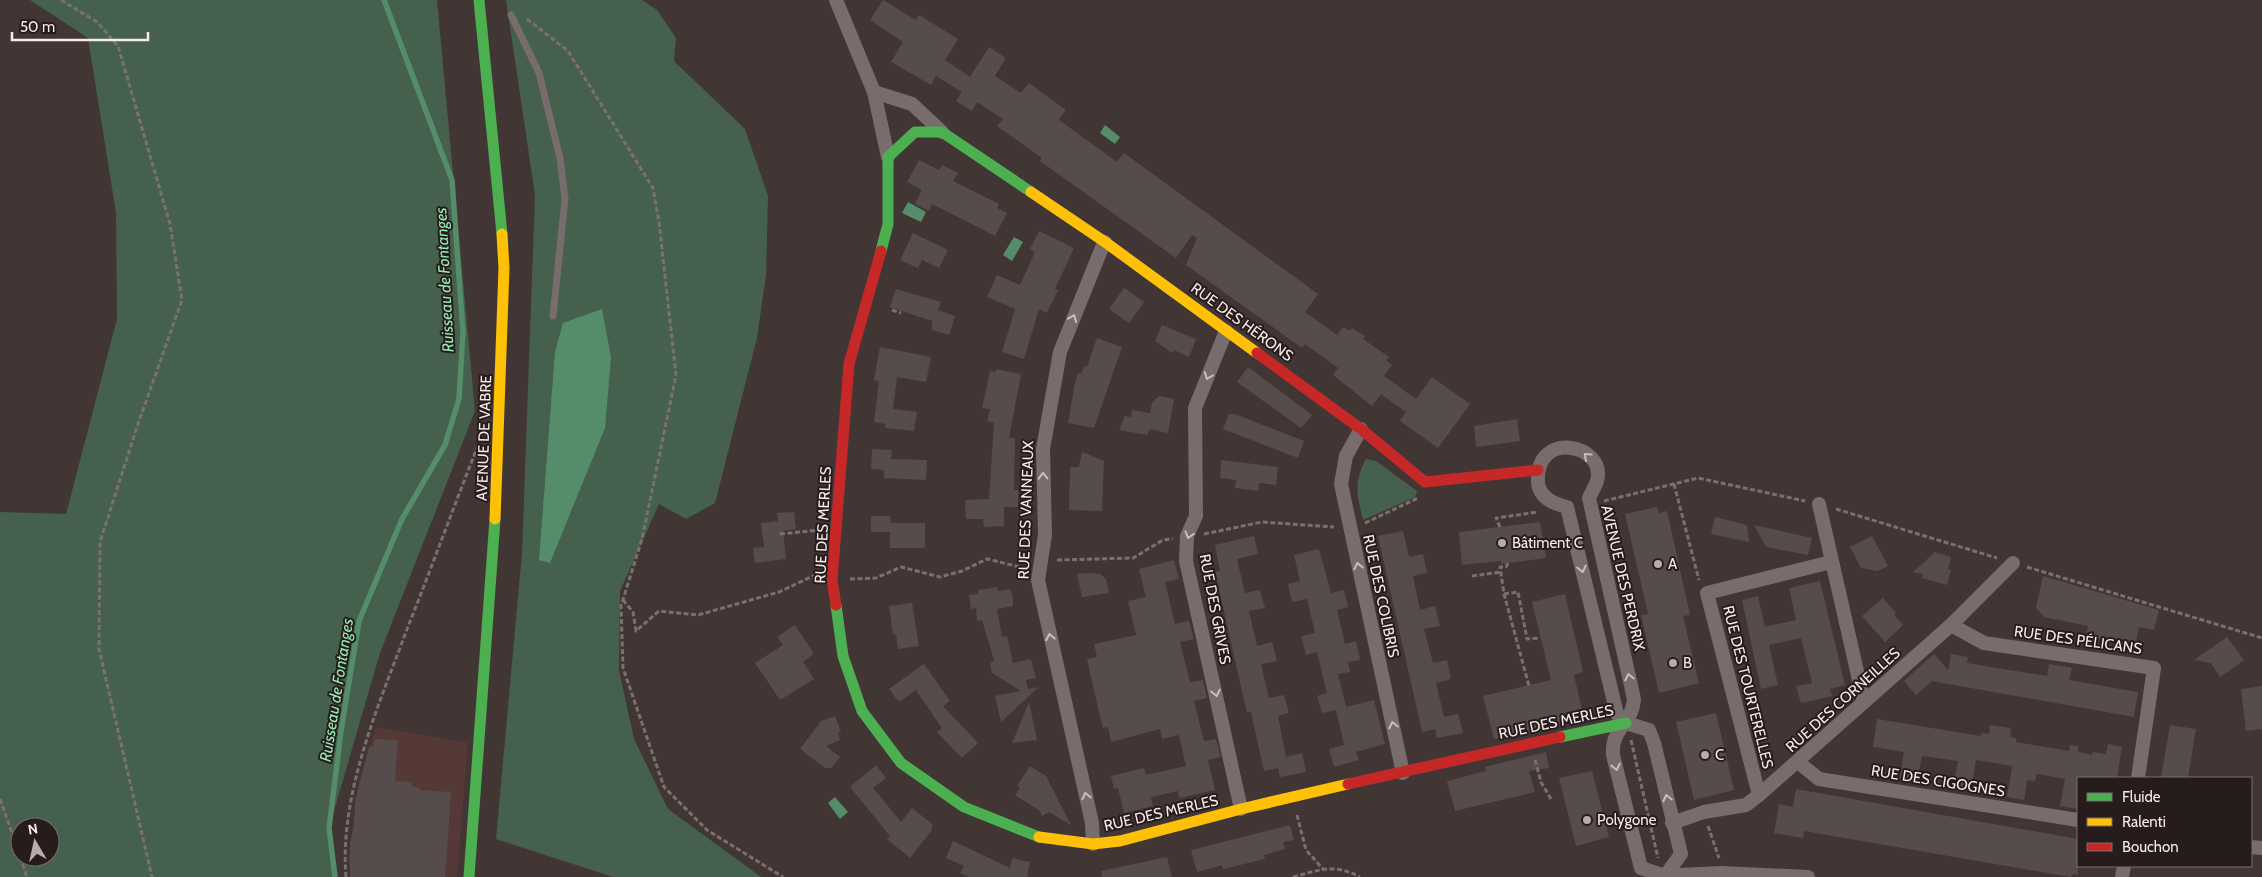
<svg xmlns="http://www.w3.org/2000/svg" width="2262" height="877" font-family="Cabin,sans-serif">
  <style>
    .built { fill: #543936 }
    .green { fill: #45604c; fill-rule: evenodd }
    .water { fill: #558c69 }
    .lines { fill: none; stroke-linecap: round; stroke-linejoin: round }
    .stream { stroke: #558c69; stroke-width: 5.5 }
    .building { fill: #564c4c }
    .path { stroke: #7a706f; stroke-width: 3; stroke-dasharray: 5 2.5; stroke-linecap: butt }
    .lane { stroke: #786d6c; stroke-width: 7 }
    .street { stroke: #786d6c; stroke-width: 14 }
    .fast { stroke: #4caf50; stroke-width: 11 }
    .slow { stroke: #ffc107; stroke-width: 11 }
    .jam { stroke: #c62828; stroke-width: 11 }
    .oneway { stroke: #ccbebd }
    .poi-dot { fill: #b9aba9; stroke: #261c1b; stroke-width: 2 }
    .labels { text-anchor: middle; stroke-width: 4; stroke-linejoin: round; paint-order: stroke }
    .street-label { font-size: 15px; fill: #f9eae8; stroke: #261c1b }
    .poi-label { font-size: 15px; fill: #f9eae8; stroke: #261c1b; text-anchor: start }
    .water-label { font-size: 16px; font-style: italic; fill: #93ecb4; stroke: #261c1b }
  </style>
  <rect width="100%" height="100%" fill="#423635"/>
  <!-- built -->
  <polygon class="built" points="376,727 468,743 457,877 351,877 348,859 359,781"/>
  <!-- green -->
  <g class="green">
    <path d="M30 0H437L475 411 380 653 329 828 335 877H0V512L66 514 117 319 116 213 88 38ZM20 827H50V857H20Z"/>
    <polygon points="506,0 642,0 657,10 676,38 674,61 745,129 768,196 766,275 757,338 715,503 686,519 659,504 620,591 619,670 634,739 668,809 761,877 613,877 496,839 522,553 535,195"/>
    <path d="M1366 459 1376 461 1417 491 1415 497 1363 520C1357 495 1353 483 1366 459Z"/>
  </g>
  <!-- water -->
  <g class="water">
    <polygon points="1105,125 1120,137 1115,144 1100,133"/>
    <polygon points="908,202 926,212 921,222 902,213"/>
    <polygon points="1014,237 1023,242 1012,261 1003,255"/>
    <polygon points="602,309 611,357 605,428 550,563 539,560 555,352 563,323"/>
    <polygon points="835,797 848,812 840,819 828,803"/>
  </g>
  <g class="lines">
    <!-- stream -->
    <polyline class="stream" points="335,877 329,828 341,731 359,621 402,519 445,445 459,399 463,332 452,180 384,0"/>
  </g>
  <!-- building -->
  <g class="building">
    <polygon points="883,0 916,20 919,15 958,39 945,60 970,77 989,47 1006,58 995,76 1021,93 1029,83 1066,110 1059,120 1117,162 1124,153 1318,294 1305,312 1337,335 1343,327 1350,331 1352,328 1365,336 1363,339 1389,357 1386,360 1392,365 1384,376 1416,399 1432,377 1470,404 1438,448 1400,421 1406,412 1381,394 1372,406 1333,375 1338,368 1305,344 1302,348 1186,265 1197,238 1192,235 1176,258 1040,161 1042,158 997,126 1003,119 977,102 972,111 956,101 962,92 936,76 931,85 891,62 903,42 870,20"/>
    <polygon points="919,160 939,170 942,165 958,173 953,181 999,204 997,208 1007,213 995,236 932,204 929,211 915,204 922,190 907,182"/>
    <polygon points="1039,231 1074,248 1055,289 1058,290 1047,313 1039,309 1024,359 1002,352 1015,309 987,297 997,275 1020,285 1035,252 1030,249"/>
    <polygon points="913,233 948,250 939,268 922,260 918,268 900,260"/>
    <polygon points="1124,288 1144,302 1129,323 1109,309"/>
    <polygon points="896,289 941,302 938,310 955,316 949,335 932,330 932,321 890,307"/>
    <polygon points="1162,325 1196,339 1189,357 1174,350 1172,353 1155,341"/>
    <polygon points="1097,338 1122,347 1094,428 1068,423 1075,383 1078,373 1081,374 1084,366 1087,367"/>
    <polygon points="880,347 931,357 926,382 897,377 893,409 917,412 914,431 885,428 885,424 874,422 879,381 874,380"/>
    <polygon points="1248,367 1312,415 1301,428 1237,382"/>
    <polygon points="996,369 1021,374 1009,438 1015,438 1014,490 1018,490 1018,507 1004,507 1004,526 984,527 983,519 966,519 965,500 989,499 994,423 987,421 990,409 982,408 990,371 996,372"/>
    <polygon points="1159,396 1174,399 1168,433 1149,429 1148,435 1119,430 1125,416 1131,417 1132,410 1150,413 1152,403"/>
    <polygon points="1229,414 1235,414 1304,441 1298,458 1223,429"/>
    <polygon points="1517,419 1520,441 1476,447 1474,426"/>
    <polygon points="872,449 892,450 891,459 927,460 926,480 884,478 884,470 871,469"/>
    <polygon points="1082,452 1104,461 1102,511 1069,510 1070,467 1079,467"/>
    <polygon points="1221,460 1278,467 1276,485 1259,483 1258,491 1235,488 1236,480 1220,478"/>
    <polygon points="1657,507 1659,513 1667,511 1690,615 1683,616 1699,683 1659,693 1641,615 1648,614 1625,514"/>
    <polygon points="794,512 796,529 783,531 786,559 755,563 753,548 764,547 761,523 778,521 777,513"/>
    <polygon points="871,516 890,516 891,523 925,523 925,548 890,548 890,532 871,532"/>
    <polygon points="1715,517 1747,525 1749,542 1711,534"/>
    <polygon points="1540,522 1546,558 1501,564 1501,561 1462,565 1459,532"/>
    <polygon points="1754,525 1812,538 1808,555 1766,547"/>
    <polygon points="1403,531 1409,557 1423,554 1427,573 1413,576 1420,610 1435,606 1440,626 1424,629 1433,663 1447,660 1451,679 1436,683 1444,717 1458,714 1463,733 1437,738 1435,729 1422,732 1378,536"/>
    <polygon points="1254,536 1258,554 1237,559 1245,593 1260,590 1265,608 1249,611 1257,646 1272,642 1277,661 1261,664 1269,698 1284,695 1289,713 1278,716 1286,757 1302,753 1306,772 1280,777 1278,768 1264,771 1251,712 1247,713 1215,572 1220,571 1215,545"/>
    <polygon points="1872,536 1888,566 1877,571 1861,568 1850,547"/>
    <polygon points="1319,549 1331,593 1344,590 1348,607 1337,610 1345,644 1356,641 1360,660 1348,662 1350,672 1338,674 1346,707 1374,700 1385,744 1356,752 1359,760 1334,767 1329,749 1344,745 1336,710 1322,713 1317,696 1327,693 1317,652 1306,655 1301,636 1315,633 1307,599 1292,602 1288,584 1300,581 1294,555"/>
    <polygon points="1935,552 1951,557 1948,569 1951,570 1947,585 1922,578 1923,574 1913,572"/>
    <polygon points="1174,560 1179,579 1165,582 1175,624 1189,621 1194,639 1180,642 1190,682 1203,680 1205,688 1207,698 1194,701 1204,741 1216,739 1221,757 1208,760 1215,790 1179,798 1178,791 1151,797 1153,806 1124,813 1118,788 1114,789 1111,776 1144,768 1146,775 1186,766 1179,735 1162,739 1160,729 1111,742 1108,727 1103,728 1100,717 1087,659 1097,657 1094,644 1136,635 1128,601 1146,597 1139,569"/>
    <polygon points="1091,573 1100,574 1106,579 1109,593 1082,597 1077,574"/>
    <polygon points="2043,576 2159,610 2154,630 2139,627 2136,642 2109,637 2108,641 2086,637 2088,626 2044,617 2036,608"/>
    <polygon points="1820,581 1845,685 1830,689 1832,696 1801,703 1796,686 1812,683 1801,638 1769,645 1778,685 1761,689 1742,600 1758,596 1765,627 1796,620 1789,588"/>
    <polygon points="997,587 998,591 1011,589 1013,600 1013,606 997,609 1002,637 1007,636 1013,663 1031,659 1036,678 1026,680 1028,689 1039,687 1001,722 995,696 1021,691 992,673 990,664 994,660 982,620 977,621 976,608 971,609 969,595 978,594 978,590"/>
    <polygon points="1565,594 1583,672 1574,675 1582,710 1563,714 1565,724 1494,739 1483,696 1551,680 1532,602"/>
    <polygon points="1883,598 1896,613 1894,615 1903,625 1885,642 1862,616"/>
    <polygon points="912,603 919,646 898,649 896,634 893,635 889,606"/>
    <polygon points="795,625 814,654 803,662 814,679 780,700 755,663 783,645 777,637"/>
    <polygon points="2227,637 2244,660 2236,666 2220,677 2211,663 2194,660"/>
    <polygon points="1934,654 1948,670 1951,654 1968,657 1967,663 2047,676 2049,664 2072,668 2069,680 2138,692 2134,717 1932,681 1916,695 1904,681"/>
    <polygon points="924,664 950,701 943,706 978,743 962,758 937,732 942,728 916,690 899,702 889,689"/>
    <polygon points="2262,686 2262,729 2246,731 2241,689"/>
    <polygon points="1029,702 1037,740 1012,743"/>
    <polygon points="1716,713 1734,790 1694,800 1676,722"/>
    <polygon points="835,716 841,732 838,733 840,740 826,746 840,757 831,768 825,768 800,749 821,721"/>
    <polygon points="1877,719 1981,736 1982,733 1989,734 1990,725 2011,728 2010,737 2016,738 2016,742 2069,751 2070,745 2078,746 2078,752 2092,755 2093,752 2106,754 2108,744 2122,747 2117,778 2078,778 2078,809 2060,806 2065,779 2037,774 2035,781 2027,780 2024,800 2007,797 2012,766 1995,763 1976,760 1971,790 1953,787 1958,761 1922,756 1917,781 1900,778 1904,752 1873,747"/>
    <polygon points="2170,725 2196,729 2188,778 2161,778"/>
    <polygon points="375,739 398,740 395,781 411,782 411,786 420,788 419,790 451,792 445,877 350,877 350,843 354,828 355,801 369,747 373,747"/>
    <polygon points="1546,752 1549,768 1529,771 1535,792 1455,811 1447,781 1486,771 1485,767"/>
    <polygon points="876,765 886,778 873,788 901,822 912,808 932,824 932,830 910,858 887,839 890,836 850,787"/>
    <polygon points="1030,766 1046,776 1071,825 1049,812 1042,816 1040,811 1015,795 1020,788 1017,786"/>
    <polygon points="1592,771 1609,837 1576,846 1559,778"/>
    <polygon points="1796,789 2078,839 2078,875 2073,874 2071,877 1804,831 1803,838 1774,833 1779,804 1793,807"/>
    <polygon points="1290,825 1294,840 1283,842 1285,849 1264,855 1265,859 1223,869 1222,865 1197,872 1191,850"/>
    <polygon points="953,841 1010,868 1012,858 1030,862 1027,876 1029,877 969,877 960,873 964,866 946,858"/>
    <polygon points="1167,857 1172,877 1102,877 1101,871"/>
  </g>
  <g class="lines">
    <!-- path -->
    <g class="path">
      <polyline points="61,0 97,22 118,46 170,224 182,300 138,424 100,542 99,649 152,877"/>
      <polyline points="527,19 568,51 653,188 659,222 676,375 642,539 621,606 623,668 664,787 707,830 783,877"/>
      <polyline points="892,310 901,313"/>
      <polyline points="1674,484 1699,580"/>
      <polyline points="1604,501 1698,478 1805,501"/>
      <polyline points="1836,509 1997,558"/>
      <polyline points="1365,523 1418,498"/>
      <polyline points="1500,527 1496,518 1538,512"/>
      <polyline points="780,534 819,530"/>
      <polyline points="1204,534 1262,522 1334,527"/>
      <polyline points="1057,560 1133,558 1163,540 1173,539"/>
      <polyline points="1508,563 1506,567 1500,567 1504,594 1529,686"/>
      <polyline points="2027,567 2262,638"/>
      <polyline points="1472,576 1501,572"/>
      <polyline points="850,579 876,578 901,567 940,577 962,571 987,559 1024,568"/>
      <polyline points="1504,594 1518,592 1527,639 1540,638"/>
      <polyline points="623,600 633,612 636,631 659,611 698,615 779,592 815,575"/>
      <polyline points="1631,740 1658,858"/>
      <polyline points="1535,760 1541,782 1551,799"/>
      <polyline points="0,799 20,856"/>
      <polyline points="1297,815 1306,850 1323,869"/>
      <polyline points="1708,826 1719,858"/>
      <polyline points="20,857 27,877"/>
      <path d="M346 877C339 793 380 702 409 624 433 564 455 503 479 443"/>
      <path d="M1293 877C1320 870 1334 863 1360 877"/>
    </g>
    <!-- lane -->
    <polyline class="lane" points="511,15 539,73 560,158 565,199 553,316"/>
    <!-- street -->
    <g class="street">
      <polyline points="836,0 874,92 888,157"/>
      <polyline points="874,92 912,104 942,132"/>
      <polyline points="1226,331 1195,408 1196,516 1187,536 1186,561 1241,809"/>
      <polyline points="1361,429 1346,456 1341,484 1403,773"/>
      <polyline points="1819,504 1864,702"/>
      <polyline points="1951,625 1984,643 2154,668 2138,778"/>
      <polyline points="1798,762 1819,779 2078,820"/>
      <polyline points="1759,795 1707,593 1831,562"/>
      <polyline points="1672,823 1704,812 1746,805 1759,795 1951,625 2013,563"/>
      <polyline points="1093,844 1092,823 1038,580 1045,535 1043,449 1060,352 1101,250 1105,242"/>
      <polyline points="2251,847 2262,848"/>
      <polyline points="1659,876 1721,873 1808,877"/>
      <path d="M1665 877V876L1681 854 1654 743 1649 730 1626 723 1617 714 1567 507C1554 504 1539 498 1538 482 1535 429 1607 444 1597 481 1595 487 1591 493 1589 498L1634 699C1632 726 1611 727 1613 755L1641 868 1665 876 1667 877"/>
      <polyline points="2122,877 2124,866"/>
    </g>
    <!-- fast -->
    <g class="fast">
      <polyline points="479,0 502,234"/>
      <polyline points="881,251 888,224 888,157 915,132 942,132 1031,192"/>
      <polyline points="836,605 843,656 862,711 901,763 964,807 1039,837"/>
      <polyline points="1560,737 1626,723"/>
      <polyline points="469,877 495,519"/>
    </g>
    <!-- slow -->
    <g class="slow">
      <polyline points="1031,192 1105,242 1257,353"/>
      <polyline points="495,519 504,268 502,234"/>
      <polyline points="1039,837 1093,844 1120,841 1241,809 1348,784"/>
    </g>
    <!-- jam -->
    <g class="jam">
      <polyline points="1257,353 1361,429 1425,482 1538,470"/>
      <polyline points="836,605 832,580 849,364 881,251"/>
      <polyline points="1348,784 1560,737"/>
    </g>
  </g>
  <!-- one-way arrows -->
  <defs><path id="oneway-chevron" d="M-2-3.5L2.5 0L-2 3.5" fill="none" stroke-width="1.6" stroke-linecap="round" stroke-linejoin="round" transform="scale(1.25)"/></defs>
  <g class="oneway">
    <use href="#oneway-chevron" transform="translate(1073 318) rotate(-68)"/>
    <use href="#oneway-chevron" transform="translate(1208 376) rotate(112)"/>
    <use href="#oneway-chevron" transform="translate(1587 456) rotate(-138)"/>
    <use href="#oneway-chevron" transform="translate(1043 476) rotate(-91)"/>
    <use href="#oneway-chevron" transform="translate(1189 535) rotate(106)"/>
    <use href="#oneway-chevron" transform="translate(1358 566) rotate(-102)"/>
    <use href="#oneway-chevron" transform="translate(1582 569) rotate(77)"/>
    <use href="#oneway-chevron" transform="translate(1050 637) rotate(-101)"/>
    <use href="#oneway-chevron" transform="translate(1629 677) rotate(-103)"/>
    <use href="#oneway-chevron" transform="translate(1216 693) rotate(77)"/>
    <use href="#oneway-chevron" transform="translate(1393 725) rotate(-102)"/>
    <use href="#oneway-chevron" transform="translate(1616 767) rotate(77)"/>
    <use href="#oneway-chevron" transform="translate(1086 796) rotate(-103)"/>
    <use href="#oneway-chevron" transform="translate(1667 798) rotate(-103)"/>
  </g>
  <!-- markers -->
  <g class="poi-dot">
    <circle cx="1502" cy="543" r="5"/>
    <circle cx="1658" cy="564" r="5"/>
    <circle cx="1673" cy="663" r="5"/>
    <circle cx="1705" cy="755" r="5"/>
    <circle cx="1587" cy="820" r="5"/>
  </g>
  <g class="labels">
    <!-- street labels -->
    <g class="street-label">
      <text transform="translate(1242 322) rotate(36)" y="5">RUE DES HÉRONS</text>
      <text transform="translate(484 438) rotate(-88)" y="5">AVENUE DE VABRE</text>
      <text transform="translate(1026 510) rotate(-88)" y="5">RUE DES VANNEAUX</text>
      <text transform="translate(823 525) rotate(-87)" y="5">RUE DES MERLES</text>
      <text transform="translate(1623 578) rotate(77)" y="5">AVENUE DES PERDRIX</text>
      <text transform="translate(1381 596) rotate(78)" y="5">RUE DES COLIBRIS</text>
      <text transform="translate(1215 609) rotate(79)" y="5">RUE DES GRIVES</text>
      <text transform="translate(2078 640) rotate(8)" y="5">RUE DES PÉLICANS</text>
      <text transform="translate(1748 687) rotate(76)" y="5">RUE DES TOURTERELLES</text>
      <text transform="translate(1843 700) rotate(-42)" y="5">RUE DES CORNEILLES</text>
      <text transform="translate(1556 722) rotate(-12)" y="5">RUE DES MERLES</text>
      <text transform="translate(1938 781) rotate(9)" y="5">RUE DES CIGOGNES</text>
      <text transform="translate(1161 813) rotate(-13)" y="5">RUE DES MERLES</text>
    </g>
    <!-- poi labels -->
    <g class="poi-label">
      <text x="1512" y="548">Bâtiment C</text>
      <text x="1668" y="569">A</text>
      <text x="1683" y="668">B</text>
      <text x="1715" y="760">C</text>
      <text x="1597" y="825">Polygone</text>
    </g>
    <!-- water labels -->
    <g class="water-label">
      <text transform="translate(444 280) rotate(-93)" y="6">Ruisseau de Fontanges</text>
      <text transform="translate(336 690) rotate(-81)" y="6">Ruisseau de Fontanges</text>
    </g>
  </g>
  <!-- legend -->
  <rect x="2077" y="777" width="175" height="90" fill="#261c1b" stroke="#7a6e6d"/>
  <rect x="2087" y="793" width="25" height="8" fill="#4caf50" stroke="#7a6e6d"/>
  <text x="2122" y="802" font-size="15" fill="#f9eae8">Fluide</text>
  <rect x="2087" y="818" width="25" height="8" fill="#ffc107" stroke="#7a6e6d"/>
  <text x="2122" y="827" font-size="15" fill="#f9eae8">Ralenti</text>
  <rect x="2087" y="843" width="25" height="8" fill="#c62828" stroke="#7a6e6d"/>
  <text x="2122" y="852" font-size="15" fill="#f9eae8">Bouchon</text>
  <!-- north arrow -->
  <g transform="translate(35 842) rotate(351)"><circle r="24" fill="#261c1b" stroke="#7a6e6d"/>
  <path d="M0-4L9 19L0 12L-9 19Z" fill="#b9aba9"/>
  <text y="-8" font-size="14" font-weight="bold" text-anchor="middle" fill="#f9eae8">N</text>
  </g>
  <!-- scale -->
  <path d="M12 32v8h136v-8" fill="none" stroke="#f9eae8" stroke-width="2.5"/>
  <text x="20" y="32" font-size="15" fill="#f9eae8" stroke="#261c1b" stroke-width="4" paint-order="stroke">50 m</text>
</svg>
